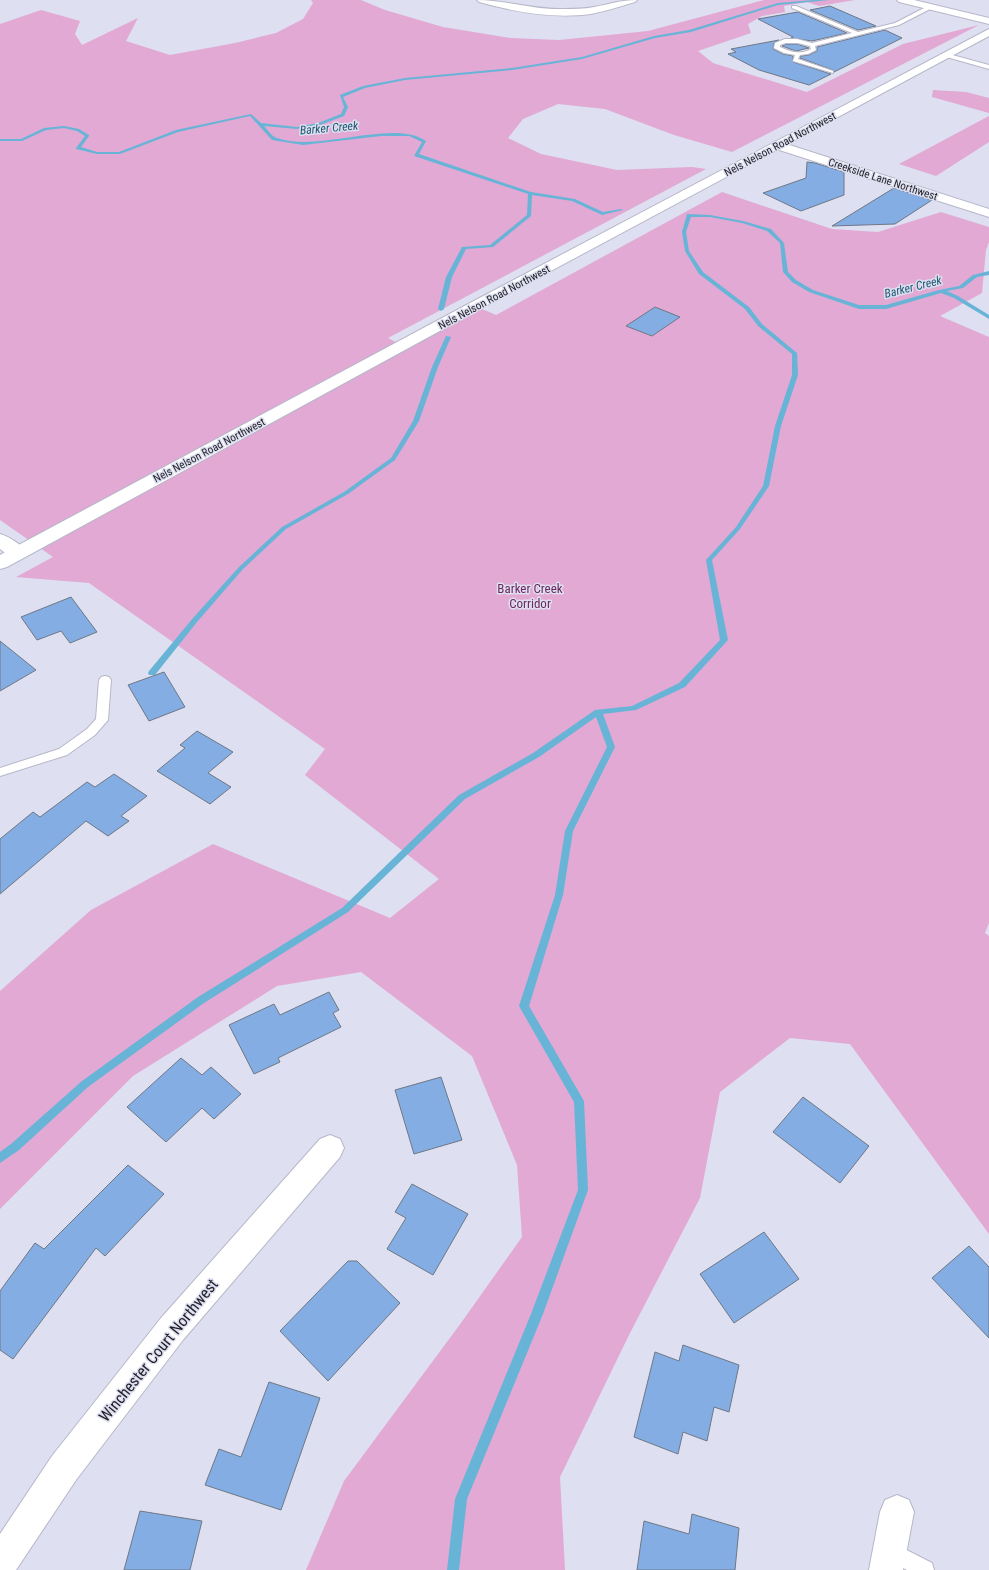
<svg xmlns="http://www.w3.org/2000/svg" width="989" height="1570" font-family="'Roboto Condensed',sans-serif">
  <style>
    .green { fill: #e1a9d4 }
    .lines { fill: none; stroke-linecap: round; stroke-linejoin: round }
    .stream { fill: #68b4d7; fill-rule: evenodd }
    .building { fill: #84ade3; stroke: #6e7885 }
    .lane-casing { stroke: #b6b7c8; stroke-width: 2 }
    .street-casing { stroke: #b6b7c8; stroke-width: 2 }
    .secondary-casing { stroke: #b6b7c8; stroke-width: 2 }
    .lane { fill: #fff; fill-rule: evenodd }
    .street { fill: #fff; fill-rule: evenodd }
    .secondary { fill: #fff; fill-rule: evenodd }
    .labels { text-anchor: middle; stroke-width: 3; stroke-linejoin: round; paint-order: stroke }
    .far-street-label { font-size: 11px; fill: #1f1f25; stroke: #dedff0 }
    .far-water-label { font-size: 12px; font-style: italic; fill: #1b576f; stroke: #dedff0 }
    .park-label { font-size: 13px; fill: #6c2860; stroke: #dedff0 }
    .near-street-label { font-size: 16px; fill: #1f1f25; stroke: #dedff0 }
  </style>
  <rect width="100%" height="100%" fill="#dedff0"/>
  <!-- green -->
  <g class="green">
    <polygon points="311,0 361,0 385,10 443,27 510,38 559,40 648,31 764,0 855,0 819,6 807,2 784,6 785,12 762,16 748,24 751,33 698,51 713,63 807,92 903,44 979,25 732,152 674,135 605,109 558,104 523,119 508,138 541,154 617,170 692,167 706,169 388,338 403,346 475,306 496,315 722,192 832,229 878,232 941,212 989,227 989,242 986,250 982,293 940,316 989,337 989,923 985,933 989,936 989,1234 850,1044 790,1038 720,1092 700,1198 629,1335 560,1477 565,1570 306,1570 344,1481 461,1323 522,1237 517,1165 472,1056 361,972 277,986 133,1076 0,1209 0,991 91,910 213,844 390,918 439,879 305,775 325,749 89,583 16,577 53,557 0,520 0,24 41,10 80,21 75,34 82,45 138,18 126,41 170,55 235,43 276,33 303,19 313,3"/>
    <polygon points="933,90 966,92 989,98 989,113 932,97"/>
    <polygon points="989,116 989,142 936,176 899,164"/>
  </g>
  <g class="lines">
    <!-- stream -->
    <g class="stream">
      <path d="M814 0H829L778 5 691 32 655 38 582 59 512 70 405 80 365 88 343 97 348 107 344 116 320 125 297 129 264 126C267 129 272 137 277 138 319 153 393 118 426 141L419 154 531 192 575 199 603 212 621 209 623 210 602 215 572 201 532 195 531 216 493 247 466 249 452 277 444 309 441 311 438 309 446 277 462 247 490 245 527 215 528 194 414 156 422 142 409 136H381L303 145 272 140 250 116 178 132 120 154H97L76 149V148L85 136 77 131 64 128 46 130 22 141H0V139H21L44 128 64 126 79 129 89 135V136L81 147 97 152H119L176 130 251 114 261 123 297 127 318 123 341 114 344 107 340 95 363 86 405 78 512 68 582 57 654 36 689 30 778 3Z"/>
      <polygon points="687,214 710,215 743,221 771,229 784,243 788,272 796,280 813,290 859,305 886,305 939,290 959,286 973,275 989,271 989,275 977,277 963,288 947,291 958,296 989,315 989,319 954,298 941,293 886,309 859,309 809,292 792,282 783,272 780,243 767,231 742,223 710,217 691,217 686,232 689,251 703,272 749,307 762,324 797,353 798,375 781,426 769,486 740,529 712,560 728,640 685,687 636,710 603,714 615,747 573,831 563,895 529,1006 584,1101 588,1190 543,1314 467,1499 459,1570 447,1570 455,1499 531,1314 578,1190 574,1102 519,1006 555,895 565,831 607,747 596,717 539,757 465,799 348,912 204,1003 88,1087 19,1150 0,1163 0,1152 11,1144 82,1081 198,997 342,908 459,795 533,753 595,710 632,706 679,683 720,640 706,560 736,527 763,486 775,426 792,375 792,354 758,326 745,309 699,274 685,251 682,232"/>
      <polygon points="446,336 451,337 438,367 419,421 395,460 348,494 286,529 243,569 197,622 155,675 149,675 148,673 149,671 193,618 239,567 282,527 344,492 391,458 413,421 432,367"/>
    </g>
  </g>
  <!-- building -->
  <g class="building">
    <polygon points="830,6 876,26 858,30 810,10"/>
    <polygon points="798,12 847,33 812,41 791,38 793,37 758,19"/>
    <polygon points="885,30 902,38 834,72 833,70 800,58 801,56 809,55 817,51 817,47"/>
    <polygon points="779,40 774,43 773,49 783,54 793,56 793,62 831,74 809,85 759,70 728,54 736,52 731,49"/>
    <polygon points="786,44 797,44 809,48 796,51 782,46"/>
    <polygon points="807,162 815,163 844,172 844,195 801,211 763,193 806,178"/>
    <polygon points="894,188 932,200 895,224 832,226"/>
    <polygon points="655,307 680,317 652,336 626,326"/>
    <polygon points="71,597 97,632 70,643 61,631 37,640 21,617"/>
    <polygon points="0,641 36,670 0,691"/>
    <polygon points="164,672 185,707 149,721 128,685"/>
    <polygon points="197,731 233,752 208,773 231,787 210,804 157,771 185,748 180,745"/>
    <polygon points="114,774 147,796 121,816 129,821 108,836 86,821 0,894 0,839 33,812 40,817 87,782 95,787"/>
    <polygon points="329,992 339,1010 333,1013 341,1027 278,1058 280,1062 254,1074 229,1025 274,1004 280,1015"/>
    <polygon points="181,1058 202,1075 211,1067 241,1094 214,1119 202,1108 166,1142 127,1107"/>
    <polygon points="441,1077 462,1140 414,1154 395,1090"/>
    <polygon points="803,1097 869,1146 840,1183 773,1132"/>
    <polygon points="128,1165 164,1194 105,1256 96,1248 13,1359 0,1350 0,1291 35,1243 44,1249"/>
    <polygon points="412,1184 468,1214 433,1275 387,1249 406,1218 395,1212"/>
    <polygon points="764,1232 799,1279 734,1323 700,1274"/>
    <polygon points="969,1246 989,1267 989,1338 932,1278"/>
    <polygon points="348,1261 357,1261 400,1303 328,1381 280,1331"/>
    <polygon points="683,1345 739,1365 729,1412 714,1407 707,1441 683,1432 678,1454 634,1437 655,1352 679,1361"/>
    <polygon points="269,1382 320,1398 281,1510 205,1485 219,1449 241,1457"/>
    <polygon points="140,1511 202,1521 190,1570 124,1570"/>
    <polygon points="692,1514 739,1528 735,1570 637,1570 644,1521 689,1534"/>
  </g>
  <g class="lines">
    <defs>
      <g id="lane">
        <path d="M930 5 933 7 932 8 899 25 815 46 816 50 808 54 800 55 798 59 833 71V73L793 61 795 55 784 53 774 48 775 43 785 39H797L812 43 852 33 792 8V6H796L858 32 895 23ZM786 43H797L810 46 811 49C801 55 790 52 780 47V45Z"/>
        <polygon points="945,53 989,65 989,69 943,56 943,54"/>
        <polygon points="105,676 109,677 111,680 108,720 95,735 67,755 0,776 0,768 59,749 87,729 96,719 99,680 101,677"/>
        <polygon points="891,1542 932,1563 934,1570 907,1570 884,1558 882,1551 884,1544"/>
      </g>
      <g id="street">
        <path d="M477 0C506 0 534 10 563 9 574 9 584 9 594 7 610 4 620 0 637 0L635 2C621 6 606 11 591 14 553 19 515 12 479 2Z"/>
        <polygon points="897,0 914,0 989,18 989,24 899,2"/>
        <polygon points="777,141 989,209 989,217 773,148 771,145 773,142"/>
        <path d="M0 534C10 537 22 545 27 553L24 557C14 560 8 555 0 549Z"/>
        <polygon points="330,1135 340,1139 344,1148 340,1157 183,1340 76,1480 16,1570 0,1570 0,1534 52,1456 161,1318 320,1139"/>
        <polygon points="897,1495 909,1500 914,1512 903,1570 869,1570 880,1512 885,1500"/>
      </g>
      <polygon id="secondary" points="989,29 989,36 480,309 7,567 0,569 0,555 470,303"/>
    </defs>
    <!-- lane casing -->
    <use href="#lane" class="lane-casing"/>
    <!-- street casing -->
    <use href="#street" class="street-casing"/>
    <!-- secondary casing -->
    <use href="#secondary" class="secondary-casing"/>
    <!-- lane -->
    <use href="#lane" class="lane"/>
    <!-- street -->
    <use href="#street" class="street"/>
    <!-- secondary -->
    <use href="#secondary" class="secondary"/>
  </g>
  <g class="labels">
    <!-- far-street labels -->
    <g class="far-street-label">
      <text transform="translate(780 144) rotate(-28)" y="4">Nels Nelson Road Northwest</text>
      <text transform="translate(883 179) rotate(18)" y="4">Creekside Lane Northwest</text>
      <text transform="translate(494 297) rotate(-28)" y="4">Nels Nelson Road Northwest</text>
      <text transform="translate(209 450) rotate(-28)" y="4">Nels Nelson Road Northwest</text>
    </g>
    <!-- far-water labels -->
    <g class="far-water-label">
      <text transform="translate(329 128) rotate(-5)" y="4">Barker Creek</text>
      <text transform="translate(913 287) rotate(-14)" y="4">Barker Creek</text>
    </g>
    <!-- park labels -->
    <g class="park-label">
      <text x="530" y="593">Barker Creek<tspan x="530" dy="15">Corridor</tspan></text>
    </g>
    <!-- near-street labels -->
    <g class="near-street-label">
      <text transform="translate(158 1350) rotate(-51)" y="6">Winchester Court Northwest</text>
    </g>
  </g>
</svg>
